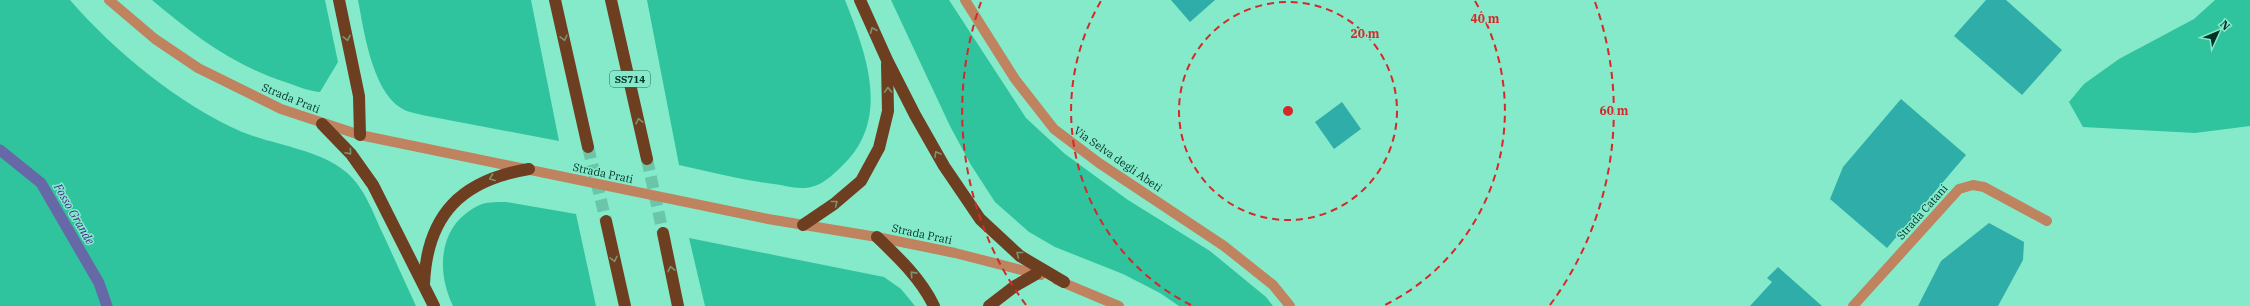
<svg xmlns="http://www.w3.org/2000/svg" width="2250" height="306" font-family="'IBM Plex Serif',serif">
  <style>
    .green { fill: #2fc39e }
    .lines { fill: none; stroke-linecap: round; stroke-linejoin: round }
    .stream { stroke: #6768a7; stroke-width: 11 }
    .building { fill: #2fada9 }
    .highway-tunnel { stroke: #6bc5a9; stroke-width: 12; stroke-dasharray: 12 6; stroke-linecap: butt }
    .minor { stroke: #bf835f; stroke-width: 10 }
    .highway { stroke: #6e3e20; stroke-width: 12 }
    .oneway { stroke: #7a9475 }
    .ring { fill: none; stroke: #d62828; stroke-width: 2; stroke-dasharray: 7 5 }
    .labels { text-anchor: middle; stroke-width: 3; stroke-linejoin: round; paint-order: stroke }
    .shield { fill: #85eaca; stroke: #296857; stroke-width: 1 }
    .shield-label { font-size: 10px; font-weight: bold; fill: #023126 }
    .street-label { font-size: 11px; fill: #023126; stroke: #85eaca }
    .water-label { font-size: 12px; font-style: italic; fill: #4b2796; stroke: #85eaca }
    .centre { fill: #d62828; stroke: #85eaca; stroke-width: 2 }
    .ring-label { font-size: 12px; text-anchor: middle; font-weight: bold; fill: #d62828; stroke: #85eaca; stroke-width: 3; stroke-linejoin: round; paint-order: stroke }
  </style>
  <rect width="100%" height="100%" fill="#85eaca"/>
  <!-- green -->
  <g class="green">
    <path d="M0 0H70C115 52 179 104 242 132 274 145 320 150 346 172 365 188 373 213 383 234 394 258 405 282 416 306H0Z"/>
    <path d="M152 0H325L338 62 320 92C308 91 297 86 285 82 231 64 195 36 152 0Z"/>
    <path d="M358 0H531L559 141 422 115C416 113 406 112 401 108 372 90 364 31 358 0Z"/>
    <path d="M647 0H845C867 56 892 121 840 168 827 180 819 188 801 188 792 188 783 185 774 184 742 180 710 172 679 165Z"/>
    <polygon points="891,0 949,0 1026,118 1065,154 1128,200 1210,251 1266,297 1273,306 1179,306 1160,293 1123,274 1055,247 1029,232 995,202 971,165 950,126"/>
    <polygon points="2215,0 2250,0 2250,126 2195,133 2083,127 2069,102 2084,84 2119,59 2194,19"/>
    <path d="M506 202 576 214 596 306H453C435 269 439 222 482 204 489 202 499 202 506 202Z"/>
    <polygon points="689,238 884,277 901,289 915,306 705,306"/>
  </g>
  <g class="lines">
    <!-- stream -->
    <polyline class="stream" points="0,150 41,183 99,283 107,306"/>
  </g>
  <!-- building -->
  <g class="building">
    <polygon points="1171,0 1215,0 1190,22"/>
    <polygon points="1986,0 2006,0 2062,50 2022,95 1954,36"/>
    <polygon points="1901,99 1966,155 1887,248 1830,199 1843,167"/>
    <polygon points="1342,102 1361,129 1334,149 1315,122"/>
    <polygon points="1989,223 2024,242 2023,260 1998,306 1918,306 1941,261"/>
    <polygon points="1778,267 1822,306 1750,306 1772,282 1767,278"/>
  </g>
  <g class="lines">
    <!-- highway-tunnel -->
    <g class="highway-tunnel">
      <polyline points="588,147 606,221"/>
      <polyline points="647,159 663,233"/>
    </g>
    <!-- minor -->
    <g class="minor">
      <polyline points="109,0 155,39 198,68 281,109 360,135 768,219 877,237 955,253 1041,275"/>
      <polyline points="965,0 1015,79 1054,129 1099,163 1224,246 1273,285 1290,306"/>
      <polyline points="1057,280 1119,306"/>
      <polyline points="1853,306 1959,189 1973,185 1984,187 2047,221"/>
    </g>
    <!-- highway -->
    <g class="highway">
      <polyline points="339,0 359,96 360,135"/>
      <polyline points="555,0 588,147"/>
      <polyline points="611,0 647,159"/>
      <polyline points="860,0 887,60 915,115 944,166 980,219 1020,256 1064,282"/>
      <polyline points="322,124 351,154 373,185 434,306"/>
      <polyline points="606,221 625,306"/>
      <polyline points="803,225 834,204 861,181 879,148 888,111 887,64"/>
      <polyline points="663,233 678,306"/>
      <path d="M877 237C899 258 921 279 934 306"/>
      <path d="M424 284C427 214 462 180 529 169"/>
      <polyline points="989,306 1015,286 1036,274"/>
    </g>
  </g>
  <!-- one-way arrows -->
  <defs><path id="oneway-chevron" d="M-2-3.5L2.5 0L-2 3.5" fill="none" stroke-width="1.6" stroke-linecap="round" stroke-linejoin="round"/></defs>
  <g class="oneway">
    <use href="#oneway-chevron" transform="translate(873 30) rotate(-113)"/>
    <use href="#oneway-chevron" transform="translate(347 38) rotate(78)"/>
    <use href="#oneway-chevron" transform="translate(564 38) rotate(77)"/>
    <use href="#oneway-chevron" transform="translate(888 90) rotate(-92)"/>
    <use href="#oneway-chevron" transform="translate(639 121) rotate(-103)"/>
    <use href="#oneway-chevron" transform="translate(349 152) rotate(49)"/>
    <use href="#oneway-chevron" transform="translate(937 154) rotate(-120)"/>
    <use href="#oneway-chevron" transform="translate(492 178) rotate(159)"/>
    <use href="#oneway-chevron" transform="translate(835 203) rotate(-38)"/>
    <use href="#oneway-chevron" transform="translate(1019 254) rotate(-142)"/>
    <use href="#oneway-chevron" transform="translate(614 259) rotate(77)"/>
    <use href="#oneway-chevron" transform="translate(671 269) rotate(-102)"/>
    <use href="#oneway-chevron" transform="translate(913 274) rotate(-132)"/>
  </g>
  <!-- distance rings -->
  <g class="ring">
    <circle cx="1288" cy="111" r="109"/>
    <path d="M1191 305A217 217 0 0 1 1101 1M1475 1A217 217 0 0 1 1385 305"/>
    <path d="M1026 305A326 326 0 0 1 981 2M1595 2A326 326 0 0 1 1550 305"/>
  </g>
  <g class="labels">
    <!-- shield labels -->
    <rect class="shield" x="610" y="71" width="40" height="16" rx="3"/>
    <g class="shield-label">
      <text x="630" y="83">SS714</text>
    </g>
    <!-- street labels -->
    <g class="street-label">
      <text transform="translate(291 98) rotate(22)" y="4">Strada Prati</text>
      <text transform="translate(1118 159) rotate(35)" y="4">Via Selva degli Abeti</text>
      <text transform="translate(603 173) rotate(12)" y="4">Strada Prati</text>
      <text transform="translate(1922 212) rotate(-48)" y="4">Strada Catani</text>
      <text transform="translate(922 234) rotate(12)" y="4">Strada Prati</text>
    </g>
    <!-- water labels -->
    <g class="water-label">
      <text transform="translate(74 214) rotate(60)" y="4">Fosso Grande</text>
    </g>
  </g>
  <circle cx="1288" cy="111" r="6" class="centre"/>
  <g class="ring-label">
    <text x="1485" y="23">40 m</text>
    <text x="1365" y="38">20 m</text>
    <text x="1614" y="115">60 m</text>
  </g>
  <!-- north arrow -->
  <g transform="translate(2218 32) rotate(46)" stroke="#85eaca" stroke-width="3" paint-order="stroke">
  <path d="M0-3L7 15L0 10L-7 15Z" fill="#023126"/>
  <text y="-6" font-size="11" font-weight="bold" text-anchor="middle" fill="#023126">N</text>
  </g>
</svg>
